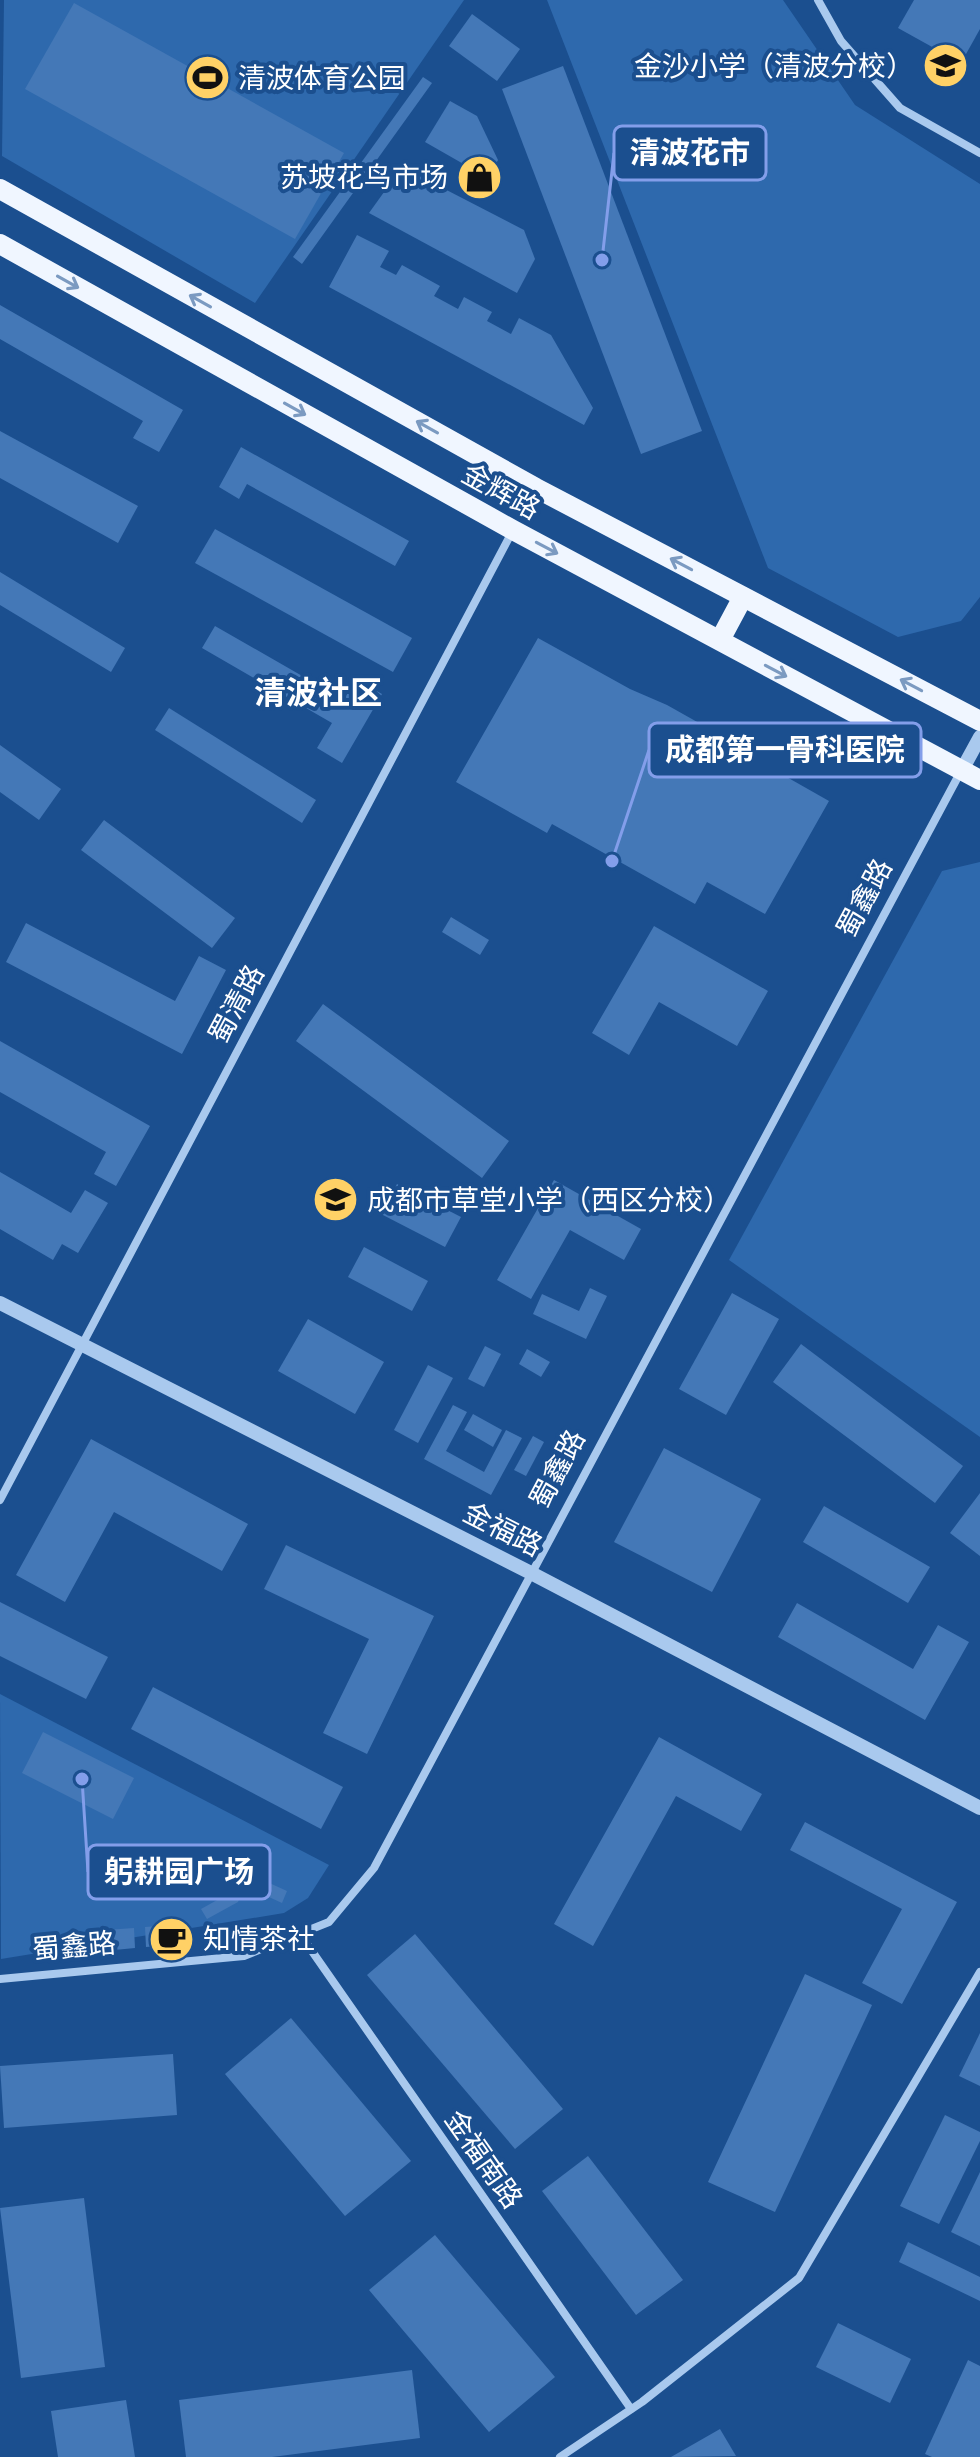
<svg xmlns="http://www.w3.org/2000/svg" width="980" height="2457" font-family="'PT Sans Narrow','Noto Sans SC',sans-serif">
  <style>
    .green { fill: #2e69ad }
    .building { fill: #4478b7 }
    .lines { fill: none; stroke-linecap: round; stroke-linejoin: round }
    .minor { stroke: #a9c9ee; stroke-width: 8 }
    .tertiary { stroke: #a9c9ee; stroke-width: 14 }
    .primary { stroke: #f0f6ff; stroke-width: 20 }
    .oneway { stroke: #7b9ac1 }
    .labels { text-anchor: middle; stroke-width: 8; stroke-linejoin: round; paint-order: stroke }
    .poi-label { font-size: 28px; fill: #fff; stroke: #1b4f8f; text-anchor: start }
    .street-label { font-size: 28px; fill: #fff; stroke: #1b4f8f }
    .quarter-label { font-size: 32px; font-weight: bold; fill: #fff; stroke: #1b4f8f }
    .leader { fill: none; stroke: #839eea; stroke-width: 3 }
    .callout-dot { fill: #839eea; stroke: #1b4f8f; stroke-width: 3 }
    .callout { fill: #1b4f8f; stroke: #839eea; stroke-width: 3 }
    .callout-label { font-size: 30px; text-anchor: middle; font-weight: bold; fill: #fff }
  </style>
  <rect width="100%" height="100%" fill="#1b4f8f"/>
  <!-- green -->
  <g class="green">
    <polygon points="4,0 464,0 255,303 2,156"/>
    <polygon points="547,0 783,0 855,105 980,184 980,597 961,621 898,637 768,568"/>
    <polygon points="980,862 980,1437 729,1260 942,871"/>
    <polygon points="0,1694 329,1865 308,1898 284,1913 1,1959"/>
  </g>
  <!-- building -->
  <g class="building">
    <polygon points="914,0 980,0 980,29 961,63 898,28"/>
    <polygon points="74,3 344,153 295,239 25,89"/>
    <polygon points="472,14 520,49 497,81 449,46"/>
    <polygon points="563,66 702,431 641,454 502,89"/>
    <polygon points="423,77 432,83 302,264 293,257"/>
    <polygon points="450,101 477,116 498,160 488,178 425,142"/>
    <polygon points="402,167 524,230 535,259 517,293 369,213"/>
    <polygon points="357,235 389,251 380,267 396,275 402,265 440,286 434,296 458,309 464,297 492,312 487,321 511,334 519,318 551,335 593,408 584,425 329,287"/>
    <polygon points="0,305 183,410 159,452 133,438 143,421 0,339"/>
    <polygon points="0,431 138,506 118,543 0,478"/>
    <polygon points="241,447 409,541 395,566 247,484 239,499 219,487"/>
    <polygon points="215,529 412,638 393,672 195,563"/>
    <polygon points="0,572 125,648 111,672 0,605"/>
    <polygon points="215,626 344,700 355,679 382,694 342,763 317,748 332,723 202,648"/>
    <polygon points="538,638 630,689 667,705 699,723 730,745 829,801 765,914 707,882 695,904 552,824 547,833 456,782"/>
    <polygon points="169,708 316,800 302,823 155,730"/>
    <polygon points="0,745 61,789 39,820 0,792"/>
    <polygon points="104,820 235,918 212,948 81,850"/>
    <polygon points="451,917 489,940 480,955 442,932"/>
    <polygon points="26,923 175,1001 199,956 226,970 182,1054 6,962"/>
    <polygon points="654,926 768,991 737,1046 659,1002 629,1055 592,1033"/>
    <polygon points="323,1004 509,1141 482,1178 296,1041"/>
    <polygon points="0,1041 150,1126 116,1186 94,1174 106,1152 0,1092"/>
    <polygon points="0,1172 71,1213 85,1190 108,1203 78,1253 62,1244 53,1260 0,1229"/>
    <polygon points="554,1180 641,1229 624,1260 570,1230 531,1299 497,1280"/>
    <polygon points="397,1184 461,1217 445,1247 381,1214"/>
    <polygon points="364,1247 428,1281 412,1311 348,1277"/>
    <polygon points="590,1288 607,1296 586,1339 533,1314 542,1294 579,1311"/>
    <polygon points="732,1293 779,1319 726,1415 679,1389"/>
    <polygon points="308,1319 384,1362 355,1414 278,1371"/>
    <polygon points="801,1344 963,1466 935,1503 773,1382"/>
    <polygon points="485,1346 501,1354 484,1387 468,1379"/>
    <polygon points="527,1349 550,1362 541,1377 519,1364"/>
    <polygon points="428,1365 453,1378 418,1443 394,1430"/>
    <polygon points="453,1405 467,1412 446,1451 484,1472 506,1430 522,1438 491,1495 424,1459"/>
    <polygon points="473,1414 502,1430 493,1447 464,1430"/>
    <polygon points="533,1436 544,1442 526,1476 514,1470"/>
    <polygon points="91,1439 248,1524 222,1571 114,1512 65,1602 16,1575"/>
    <polygon points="664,1448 761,1499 712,1592 614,1542"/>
    <polygon points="980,1493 980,1556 950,1533"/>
    <polygon points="824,1506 930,1567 908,1603 803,1542"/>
    <polygon points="286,1545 434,1616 367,1754 323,1733 369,1639 264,1589"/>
    <polygon points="0,1602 108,1657 86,1699 0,1656"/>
    <polygon points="797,1603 913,1669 938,1625 969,1642 925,1720 778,1637"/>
    <polygon points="153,1687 343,1787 321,1829 131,1729"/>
    <polygon points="43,1732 134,1778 113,1819 22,1773"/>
    <polygon points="659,1737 762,1794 741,1831 676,1796 593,1946 554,1924"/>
    <polygon points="805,1822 957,1902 902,2004 862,1983 902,1909 790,1850"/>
    <polygon points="239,1869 287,1891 282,1903 245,1886 238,1902 207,1919 201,1909 228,1894"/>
    <polygon points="186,1924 188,1944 146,1947 145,1927"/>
    <polygon points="134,1928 135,1948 94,1952 92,1931"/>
    <polygon points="85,1932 86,1953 45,1956 43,1936"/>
    <polygon points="415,1934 563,2109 515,2149 367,1975"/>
    <polygon points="805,1974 872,2005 775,2212 708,2182"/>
    <polygon points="291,2018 411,2161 345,2216 225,2074"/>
    <polygon points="980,2033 980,2086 959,2076"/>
    <polygon points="173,2054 177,2115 4,2128 0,2066"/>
    <polygon points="945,2115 980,2132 980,2141 939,2224 900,2206"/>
    <polygon points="588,2156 683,2280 636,2315 542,2191"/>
    <polygon points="980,2172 980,2246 951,2232"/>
    <polygon points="84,2198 105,2367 21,2378 0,2208"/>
    <polygon points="435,2235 555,2377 489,2432 369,2290"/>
    <polygon points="908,2242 980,2277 980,2301 899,2262"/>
    <polygon points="838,2323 911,2359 890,2403 816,2367"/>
    <polygon points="968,2360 980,2366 980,2457 932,2457 925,2454"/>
    <polygon points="412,2370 420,2438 272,2457 186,2457 179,2400"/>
    <polygon points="126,2400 135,2457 58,2457 51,2411"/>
    <polygon points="720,2429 736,2456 671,2457"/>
  </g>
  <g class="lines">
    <!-- minor -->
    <g class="minor">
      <polyline points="818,0 841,41 900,108 980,153"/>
      <polyline points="0,1500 512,532"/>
      <polyline points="300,1934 631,2409"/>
      <polyline points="0,1979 244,1956 329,1922 374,1868 961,771"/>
      <polyline points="560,2457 642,2402 799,2278 980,1972"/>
    </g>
    <!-- tertiary -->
    <g class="tertiary">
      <polyline points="962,770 980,737"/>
      <polyline points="0,1303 531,1573 980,1808"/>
    </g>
    <!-- primary -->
    <g class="primary">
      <polyline points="0,189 536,488 980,721"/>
      <polyline points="0,244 513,530 980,780"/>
      <polyline points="720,640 743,597"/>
    </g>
  </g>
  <!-- one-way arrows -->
  <defs><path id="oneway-shaft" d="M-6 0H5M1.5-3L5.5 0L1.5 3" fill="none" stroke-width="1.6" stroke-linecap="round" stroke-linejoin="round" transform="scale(2)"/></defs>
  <g class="oneway">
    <use href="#oneway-shaft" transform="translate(68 282) rotate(29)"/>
    <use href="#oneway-shaft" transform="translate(200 301) rotate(-151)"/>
    <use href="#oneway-shaft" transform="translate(295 409) rotate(29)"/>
    <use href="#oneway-shaft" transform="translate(427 427) rotate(-151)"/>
    <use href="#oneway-shaft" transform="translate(547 548) rotate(28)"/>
    <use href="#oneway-shaft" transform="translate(681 564) rotate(-152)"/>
    <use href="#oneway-shaft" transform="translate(776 671) rotate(28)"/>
    <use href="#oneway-shaft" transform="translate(911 685) rotate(-152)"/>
  </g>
  <!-- icons -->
  <defs>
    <symbol id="school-disc" viewBox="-11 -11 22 22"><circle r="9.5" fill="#ffd166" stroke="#1b4f8f"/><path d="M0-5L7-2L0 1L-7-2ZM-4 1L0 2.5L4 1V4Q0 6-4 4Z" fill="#111"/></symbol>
    <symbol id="stadium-disc" viewBox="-11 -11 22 22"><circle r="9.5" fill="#ffd166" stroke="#1b4f8f"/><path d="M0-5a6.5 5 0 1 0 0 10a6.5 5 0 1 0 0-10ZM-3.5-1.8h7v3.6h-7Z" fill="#111"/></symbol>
    <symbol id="shop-disc" viewBox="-11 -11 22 22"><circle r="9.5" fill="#ffd166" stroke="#1b4f8f"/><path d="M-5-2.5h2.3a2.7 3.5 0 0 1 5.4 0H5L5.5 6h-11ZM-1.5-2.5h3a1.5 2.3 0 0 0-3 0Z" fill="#111"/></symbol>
    <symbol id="cafe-disc" viewBox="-11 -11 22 22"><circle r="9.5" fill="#ffd166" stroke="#1b4f8f"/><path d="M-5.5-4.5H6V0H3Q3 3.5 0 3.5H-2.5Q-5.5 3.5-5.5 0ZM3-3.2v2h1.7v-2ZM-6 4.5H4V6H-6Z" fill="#111"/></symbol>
  </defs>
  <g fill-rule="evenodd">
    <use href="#school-disc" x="920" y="40" width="51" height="51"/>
    <use href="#stadium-disc" x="182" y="52" width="51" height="51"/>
    <use href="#shop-disc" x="454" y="152" width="51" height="51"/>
    <use href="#school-disc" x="310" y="1174" width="51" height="51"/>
    <use href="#cafe-disc" x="146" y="1914" width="51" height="51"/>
  </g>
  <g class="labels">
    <!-- poi labels -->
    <g class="poi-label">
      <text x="914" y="76" text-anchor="end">金沙小学（清波分校）</text>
      <text x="238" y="88">清波体育公园</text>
      <text x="448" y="187" text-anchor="end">苏坡花鸟市场</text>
      <text x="367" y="1210">成都市草堂小学（西区分校）</text>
      <text x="203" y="1949">知情茶社</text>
    </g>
    <!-- street labels -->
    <g class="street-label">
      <text transform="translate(501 491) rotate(29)" y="10">金辉路</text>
      <text transform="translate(864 898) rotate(-62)" y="10">蜀鑫路</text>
      <text transform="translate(236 1004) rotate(-62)" y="10">蜀清路</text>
      <text transform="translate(557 1469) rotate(-62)" y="10">蜀鑫路</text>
      <text transform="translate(503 1529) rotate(27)" y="10">金福路</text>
      <text transform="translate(74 1946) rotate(-5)" y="10">蜀鑫路</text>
      <text transform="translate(484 2159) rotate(55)" y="10">金福南路</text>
    </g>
    <!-- quarter labels -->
    <g class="quarter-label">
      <text x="318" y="704">清波社区</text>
    </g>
  </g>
  <!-- callouts -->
  <path class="leader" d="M602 260L614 153M612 861L649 750M82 1779L88 1872"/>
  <g class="callout-dot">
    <circle cx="602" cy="260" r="8"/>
    <circle cx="612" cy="861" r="8"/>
    <circle cx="82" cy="1779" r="8"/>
  </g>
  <g class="callout">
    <rect x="614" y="126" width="152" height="54" rx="8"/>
    <rect x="649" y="723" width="272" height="54" rx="8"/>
    <rect x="88" y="1845" width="182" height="54" rx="8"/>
  </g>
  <g class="callout-label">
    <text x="690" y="163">清波花市</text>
    <text x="785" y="760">成都第一骨科医院</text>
    <text x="179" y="1882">躬耕园广场</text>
  </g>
</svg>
